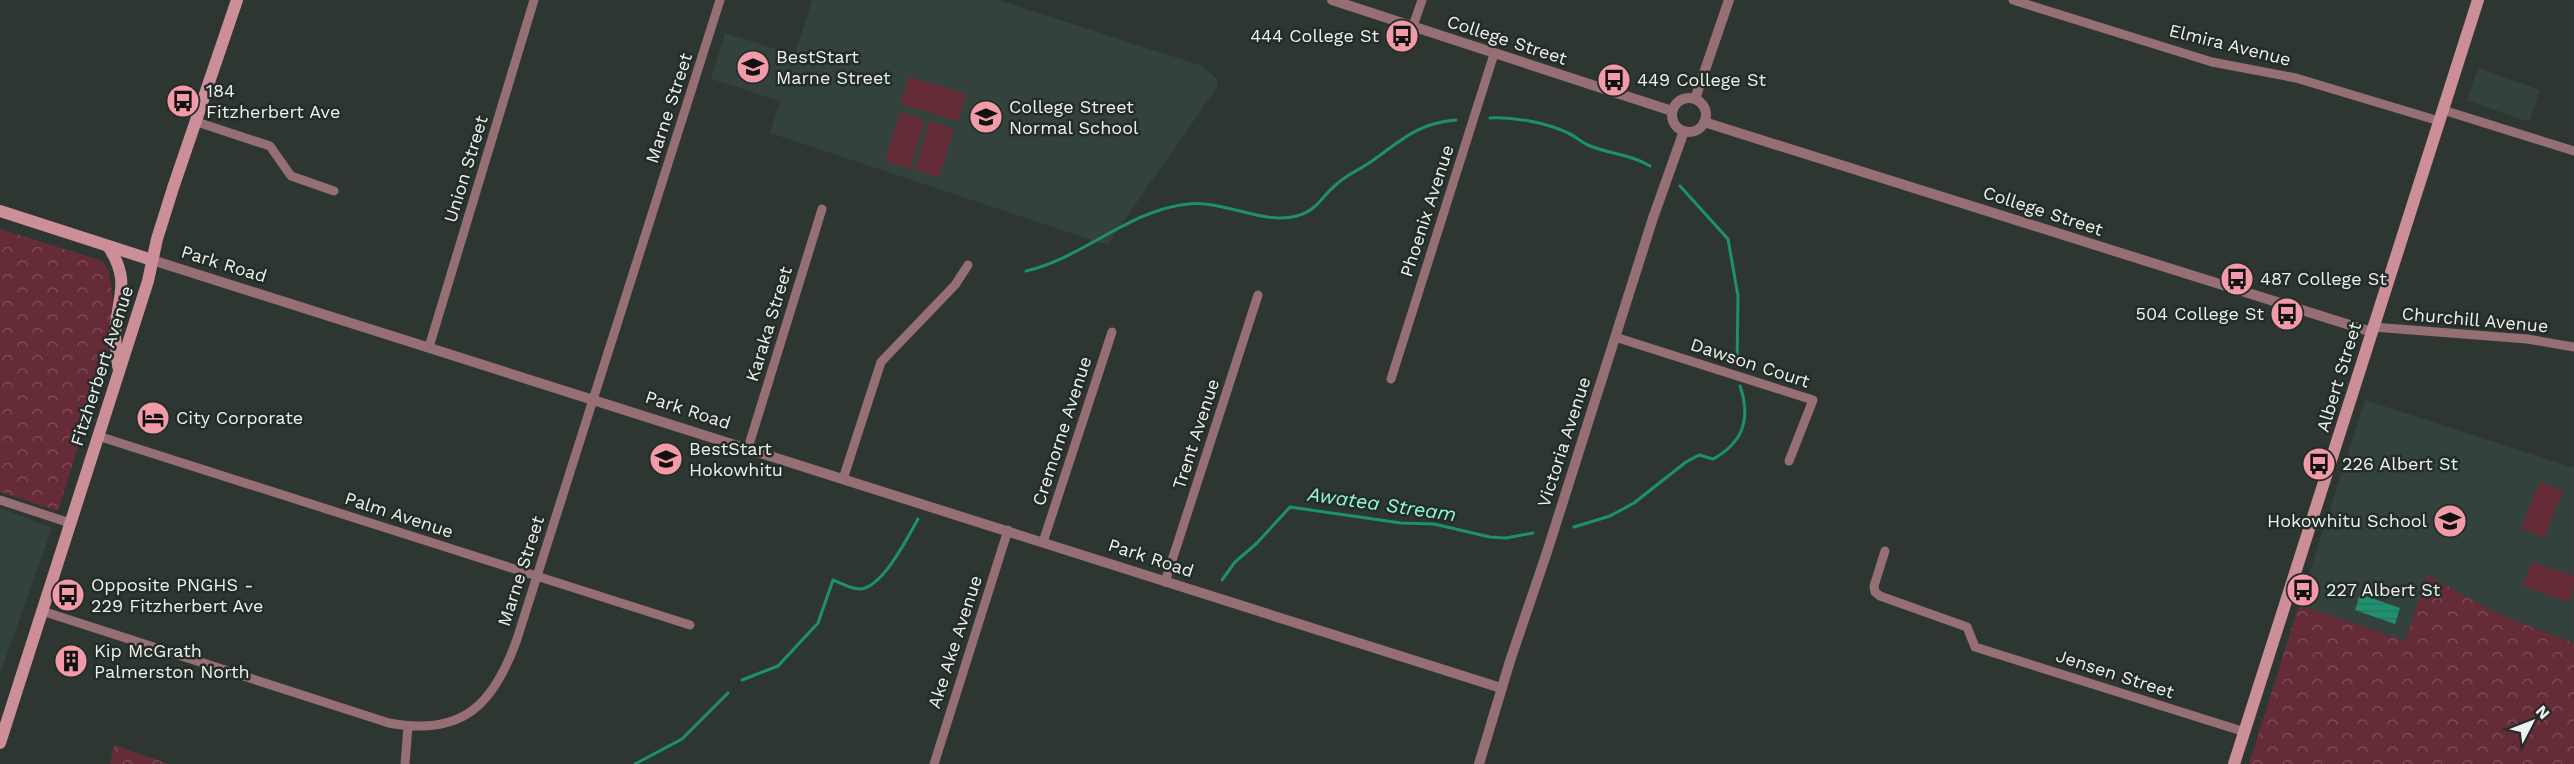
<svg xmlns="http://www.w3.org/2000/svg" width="2574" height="764" font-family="'Work Sans',sans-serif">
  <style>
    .built { fill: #33423c }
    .grass { fill: #652c38 }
    .park { fill: url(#park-crowns) }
    .water { fill: url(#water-rules) }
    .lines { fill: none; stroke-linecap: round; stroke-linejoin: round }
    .stream { stroke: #1d9070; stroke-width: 3 }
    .minor { stroke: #956f74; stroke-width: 9 }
    .tertiary { stroke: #956f74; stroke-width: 10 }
    .secondary { stroke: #cc8f98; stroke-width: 12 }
    .labels { text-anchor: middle; stroke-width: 5; stroke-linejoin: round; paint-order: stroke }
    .poi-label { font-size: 18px; fill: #edf2f0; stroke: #242c28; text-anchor: start }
    .street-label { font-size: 18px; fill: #edf2f0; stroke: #242c28 }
    .water-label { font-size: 20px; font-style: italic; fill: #91fad5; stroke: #242c28 }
  </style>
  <defs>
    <pattern id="park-crowns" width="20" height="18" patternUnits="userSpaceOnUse" patternTransform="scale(1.5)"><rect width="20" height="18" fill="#652c38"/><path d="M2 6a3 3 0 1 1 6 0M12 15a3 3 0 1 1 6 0" fill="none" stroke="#7b4b55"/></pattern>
    <pattern id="water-rules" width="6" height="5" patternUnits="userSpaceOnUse" patternTransform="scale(1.5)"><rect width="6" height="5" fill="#1d9070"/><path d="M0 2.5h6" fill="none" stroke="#2e7460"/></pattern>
  </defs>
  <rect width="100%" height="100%" fill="#2e3632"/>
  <!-- built -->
  <g class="built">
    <polygon points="812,0 998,0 1202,66 1216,78 1218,86 1107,245 770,133 780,101 711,79 725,33 795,55"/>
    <polygon points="2478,68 2540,90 2529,122 2467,100"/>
    <polygon points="2365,400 2574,468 2574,643 2496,613 2427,575 2405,641 2299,605"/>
    <polygon points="0,508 52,528 0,674"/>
  </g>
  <!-- grass -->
  <g class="grass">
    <polygon points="909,77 966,94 958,121 901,104"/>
    <polygon points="900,112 925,120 910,169 885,161"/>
    <polygon points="930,121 954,129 939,177 915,170"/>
    <polygon points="2540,482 2563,491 2544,538 2521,528"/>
    <polygon points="2532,562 2574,576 2574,587 2569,602 2523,586"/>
  </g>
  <!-- park -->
  <g class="park">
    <polygon points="0,229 103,261 109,272 114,306 110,344 58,511 0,492"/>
    <polygon points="2427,575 2496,613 2574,643 2574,764 2249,764 2299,605 2405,641"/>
    <polygon points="114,745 169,764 110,764"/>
  </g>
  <!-- water -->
  <polygon class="water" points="2360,594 2400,608 2395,624 2355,610"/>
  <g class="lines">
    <!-- stream -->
    <g class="stream">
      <path d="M1490 118C1514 117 1545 122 1568 133 1575 136 1581 142 1588 145 1608 154 1631 154 1650 166"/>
      <polyline points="1680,186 1728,239 1738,296 1737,366"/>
      <path d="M1026 271C1083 258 1129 210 1188 204 1221 200 1260 223 1292 217 1318 212 1320 197 1338 183 1348 174 1361 169 1372 161 1402 140 1418 123 1456 120"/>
      <path d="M1574 527 1610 516 1634 503 1686 462 1699 455 1713 459C1744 442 1751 418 1740 386"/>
      <polyline points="1222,580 1235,562 1257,543 1290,507 1401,523 1434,524 1490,537 1506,538 1533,533"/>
      <path d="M742 680 778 666 818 623 833 580C841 583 851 589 859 589 882 589 908 537 918 519"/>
      <polyline points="635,764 682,739 728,693"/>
    </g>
    <!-- minor -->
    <g class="minor">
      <polyline points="2013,0 2212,62 2296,78 2439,121"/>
      <polyline points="1413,26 1422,0"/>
      <polyline points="2443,110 2574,151"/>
      <polyline points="197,122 270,146 291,176 334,191"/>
      <polyline points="2373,327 2527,339 2574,347"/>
      <polyline points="1615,337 1813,400 1789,461"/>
      <polyline points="429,347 534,0"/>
      <polyline points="1391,379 1494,54"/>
      <polyline points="98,436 690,625"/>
      <polyline points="748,448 822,209"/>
      <polyline points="843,479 881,362 955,285 968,265"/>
      <polyline points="0,500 70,523"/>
      <polyline points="1043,542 1112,332"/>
      <polyline points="1885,551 1874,586 1875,592 1880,596 1967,627 1975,647 2245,732"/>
      <polyline points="1165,582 1258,295"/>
      <path d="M42 611 389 723C463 737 494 704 517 639L720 0"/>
      <polyline points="405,764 408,726"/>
      <polyline points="934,764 1008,530"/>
    </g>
    <!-- tertiary -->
    <g class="tertiary">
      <polyline points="1332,0 1672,111"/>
      <circle cx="1689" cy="115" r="17"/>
      <polyline points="1695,99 1729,0"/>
      <polyline points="1704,122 2372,332"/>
      <polyline points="152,260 1501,688"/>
      <polyline points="1479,764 1510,661 1547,552 1653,218 1684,131"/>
    </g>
    <!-- secondary -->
    <g class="secondary">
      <polyline points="0,211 152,260"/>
      <path d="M108 246C131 281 118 295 115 333 115 344 117 355 118 366"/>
      <polyline points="0,743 148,281 157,239 173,188 237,0"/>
      <polyline points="2234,764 2478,0"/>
    </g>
  </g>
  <!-- icons -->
  <defs>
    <symbol id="bus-disc" viewBox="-11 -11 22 22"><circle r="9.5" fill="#f39aa8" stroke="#242c28"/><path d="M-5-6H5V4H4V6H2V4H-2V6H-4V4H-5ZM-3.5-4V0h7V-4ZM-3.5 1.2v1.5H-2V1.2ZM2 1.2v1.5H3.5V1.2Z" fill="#111"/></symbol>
    <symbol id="school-disc" viewBox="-11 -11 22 22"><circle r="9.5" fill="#f39aa8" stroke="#242c28"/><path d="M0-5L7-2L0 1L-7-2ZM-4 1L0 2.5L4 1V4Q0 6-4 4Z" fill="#111"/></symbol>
    <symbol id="hotel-disc" viewBox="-11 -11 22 22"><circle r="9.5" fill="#f39aa8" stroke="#242c28"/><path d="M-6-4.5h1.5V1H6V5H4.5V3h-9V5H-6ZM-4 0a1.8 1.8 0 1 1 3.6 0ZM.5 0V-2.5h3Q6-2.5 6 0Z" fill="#111"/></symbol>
    <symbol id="building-disc" viewBox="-11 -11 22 22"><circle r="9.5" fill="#f39aa8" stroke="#242c28"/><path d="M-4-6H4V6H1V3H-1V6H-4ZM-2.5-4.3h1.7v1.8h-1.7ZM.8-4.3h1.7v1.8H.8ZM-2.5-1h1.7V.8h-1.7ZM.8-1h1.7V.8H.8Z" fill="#111"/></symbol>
  </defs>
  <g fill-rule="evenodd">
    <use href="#bus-disc" x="1383" y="17" width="38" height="38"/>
    <use href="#school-disc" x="734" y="48" width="38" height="38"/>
    <use href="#bus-disc" x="1595" y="61" width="38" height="38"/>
    <use href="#bus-disc" x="164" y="82" width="38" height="38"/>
    <use href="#school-disc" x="967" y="98" width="38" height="38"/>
    <use href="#bus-disc" x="2218" y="260" width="38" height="38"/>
    <use href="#bus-disc" x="2268" y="295" width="38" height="38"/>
    <use href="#hotel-disc" x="134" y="399" width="38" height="38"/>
    <use href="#school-disc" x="647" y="440" width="38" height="38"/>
    <use href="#bus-disc" x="2300" y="445" width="38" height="38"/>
    <use href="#school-disc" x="2431" y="502" width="38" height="38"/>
    <use href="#bus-disc" x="2284" y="571" width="38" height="38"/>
    <use href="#bus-disc" x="49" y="576" width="38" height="38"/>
    <use href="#building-disc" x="52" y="642" width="38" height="38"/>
  </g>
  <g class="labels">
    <!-- poi labels -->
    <g class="poi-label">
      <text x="1379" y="42" text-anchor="end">444 College St</text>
      <text x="776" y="63">BestStart<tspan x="776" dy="21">Marne Street</tspan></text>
      <text x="1637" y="86">449 College St</text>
      <text x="206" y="97">184<tspan x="206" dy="21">Fitzherbert Ave</tspan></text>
      <text x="1009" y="113">College Street<tspan x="1009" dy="21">Normal School</tspan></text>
      <text x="2260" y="285">487 College St</text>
      <text x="2264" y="320" text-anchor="end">504 College St</text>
      <text x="176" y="424">City Corporate</text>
      <text x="689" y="455">BestStart<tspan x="689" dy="21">Hokowhitu</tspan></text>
      <text x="2342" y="470">226 Albert St</text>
      <text x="2427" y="527" text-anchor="end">Hokowhitu School</text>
      <text x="91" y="591">Opposite PNGHS -<tspan x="91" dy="21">229 Fitzherbert Ave</tspan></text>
      <text x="2326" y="596">227 Albert St</text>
      <text x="94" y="657">Kip McGrath<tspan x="94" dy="21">Palmerston North</tspan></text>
    </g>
    <!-- street labels -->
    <g class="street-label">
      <text transform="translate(1507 40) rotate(18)" y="6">College Street</text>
      <text transform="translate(2230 45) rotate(14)" y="6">Elmira Avenue</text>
      <text transform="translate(669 108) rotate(-72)" y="6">Marne Street</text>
      <text transform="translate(466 169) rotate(-73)" y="6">Union Street</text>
      <text transform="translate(1427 211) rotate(-72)" y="6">Phoenix Avenue</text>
      <text transform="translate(2043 211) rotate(18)" y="6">College Street</text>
      <text transform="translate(224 264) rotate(17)" y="6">Park Road</text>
      <text transform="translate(2475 320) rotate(5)" y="6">Churchill Avenue</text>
      <text transform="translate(769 324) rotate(-73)" y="6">Karaka Street</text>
      <text transform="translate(1750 363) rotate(18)" y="6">Dawson Court</text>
      <text transform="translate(102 366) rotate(-72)" y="6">Fitzherbert Avenue</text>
      <text transform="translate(2339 377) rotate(-73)" y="6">Albert Street</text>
      <text transform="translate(688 410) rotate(18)" y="6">Park Road</text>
      <text transform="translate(1062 431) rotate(-72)" y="6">Cremorne Avenue</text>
      <text transform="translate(1196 434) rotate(-72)" y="6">Trent Avenue</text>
      <text transform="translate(1564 442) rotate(-72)" y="6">Victoria Avenue</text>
      <text transform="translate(399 515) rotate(18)" y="6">Palm Avenue</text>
      <text transform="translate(1151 558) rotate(18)" y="6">Park Road</text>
      <text transform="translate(521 571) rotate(-72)" y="6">Marne Street</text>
      <text transform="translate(955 642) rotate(-72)" y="6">Ake Ake Avenue</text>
      <text transform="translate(2115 674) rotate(18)" y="6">Jensen Street</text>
    </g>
    <!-- water labels -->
    <g class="water-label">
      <text transform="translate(1382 504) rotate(8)" y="7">Awatea Stream</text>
    </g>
  </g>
  <!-- north arrow -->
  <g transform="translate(2532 722) rotate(48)" stroke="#242c28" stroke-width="4.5" paint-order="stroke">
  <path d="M0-4.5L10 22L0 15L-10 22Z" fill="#edf2f0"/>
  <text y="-9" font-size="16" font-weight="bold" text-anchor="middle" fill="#edf2f0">N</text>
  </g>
</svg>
